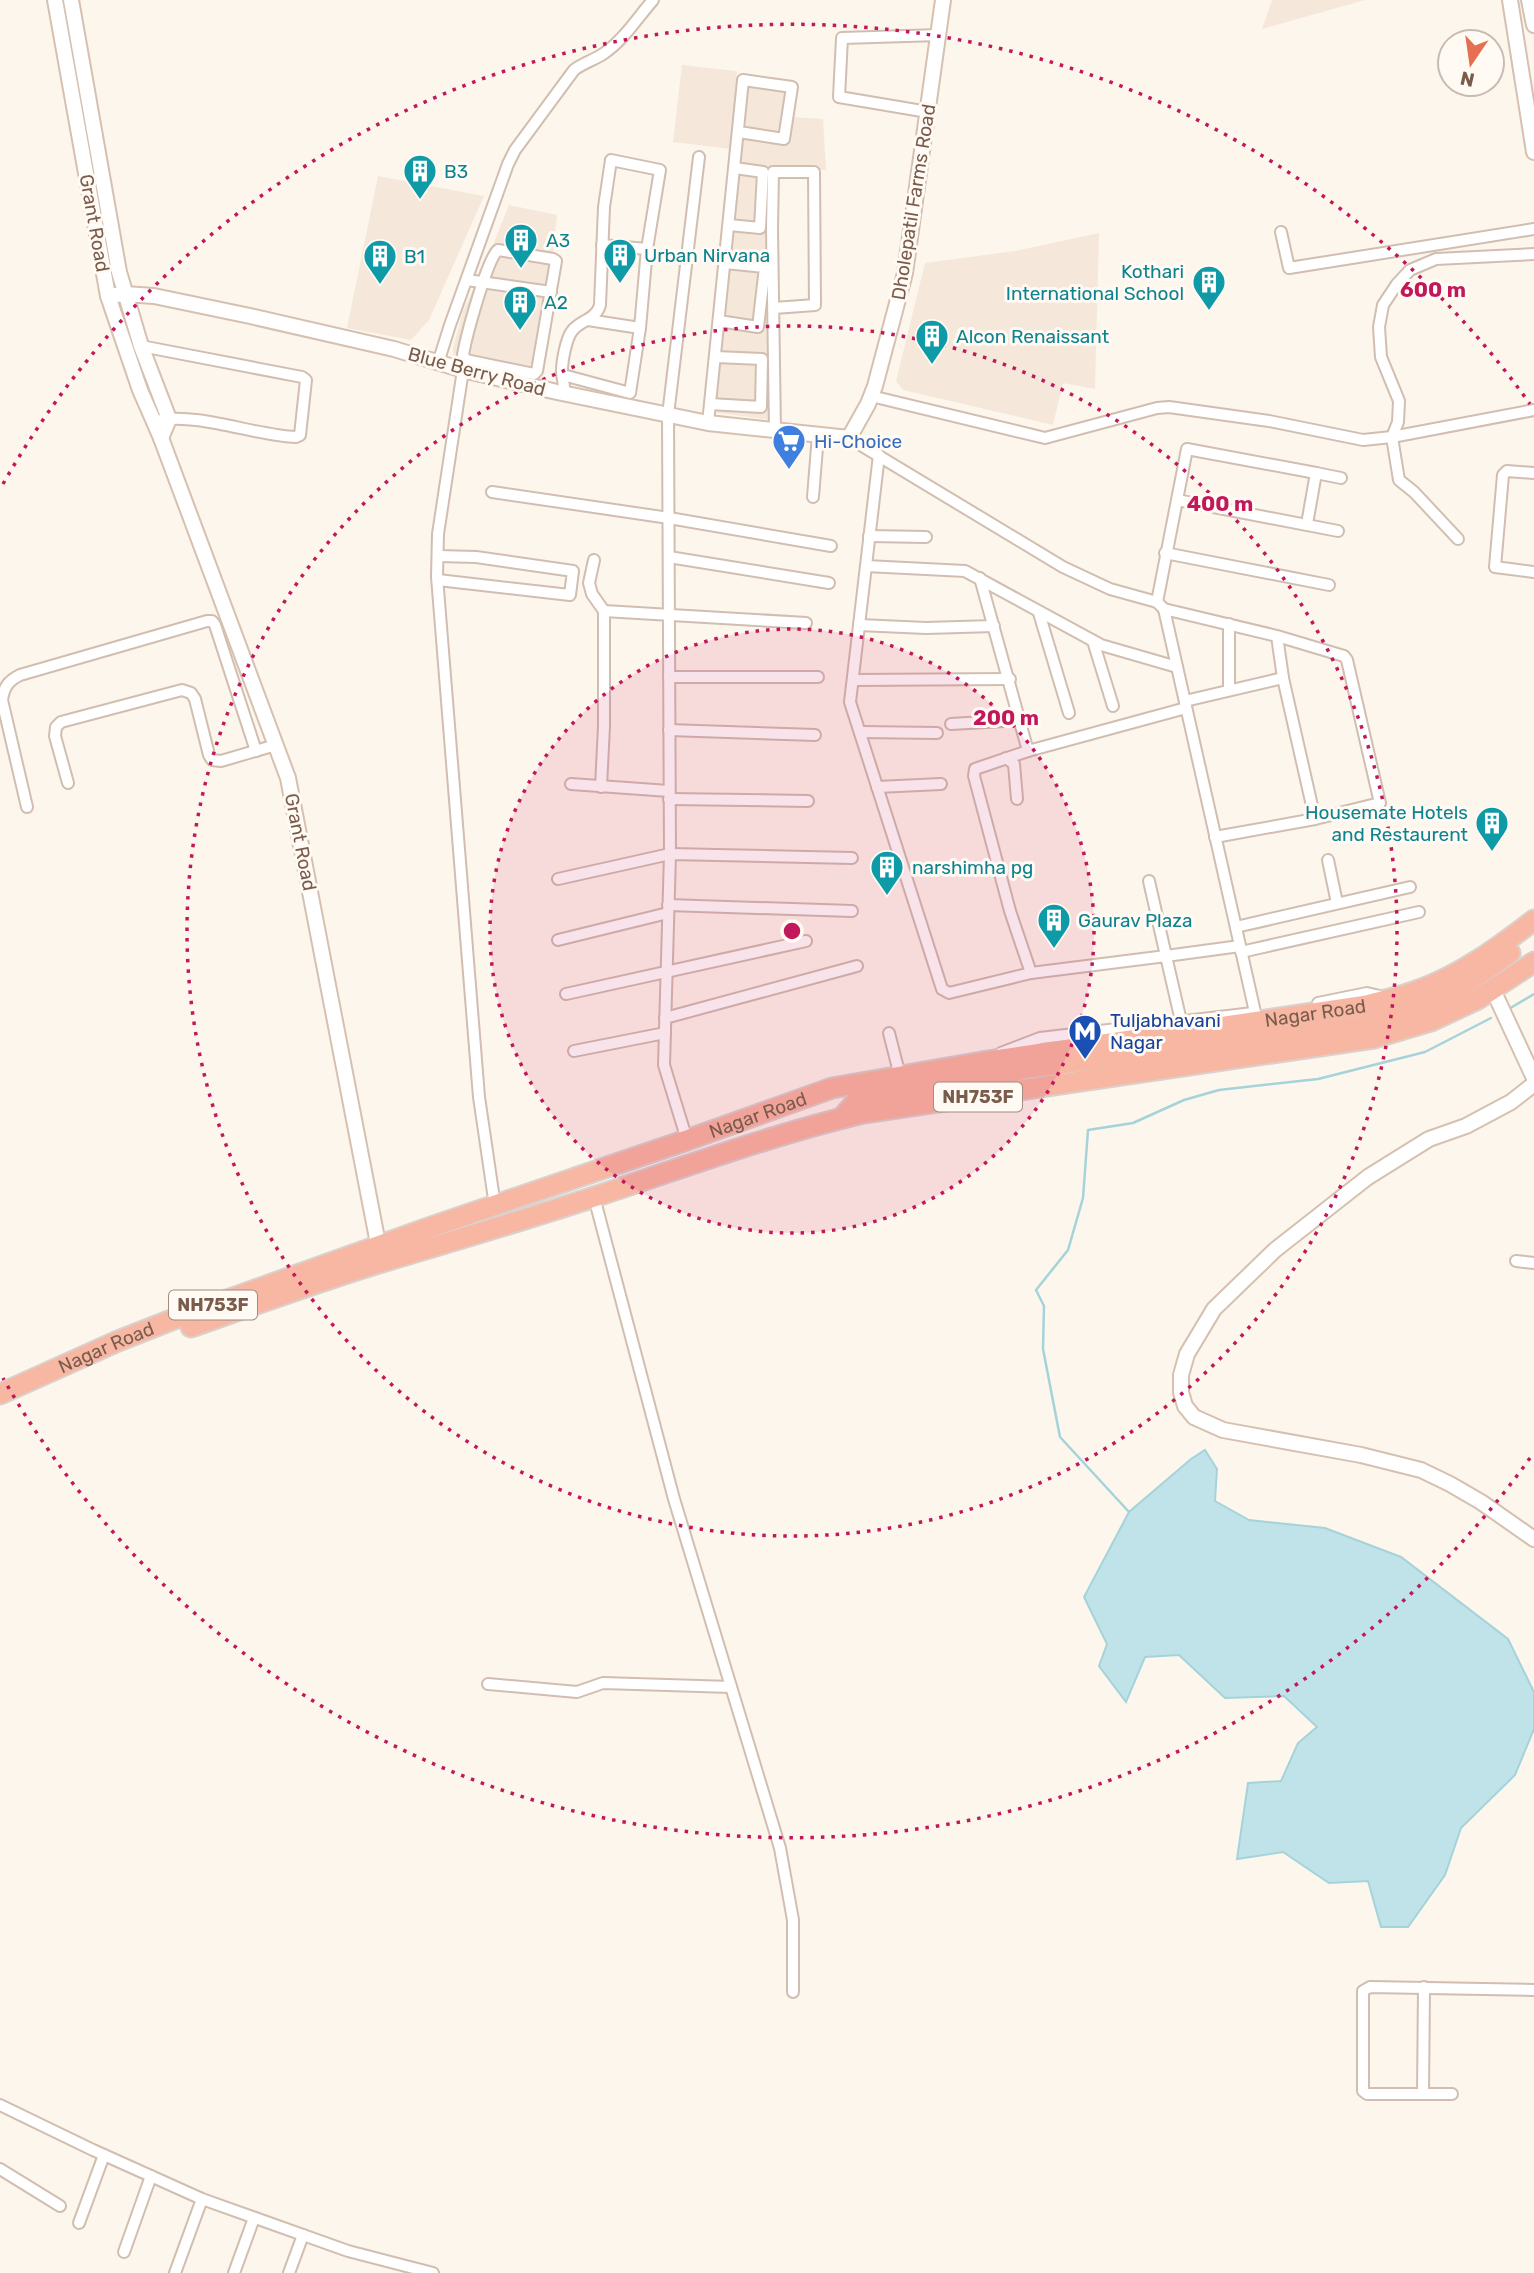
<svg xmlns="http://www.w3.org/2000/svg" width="1534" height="2273" font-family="Rubik,sans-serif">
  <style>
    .residential { fill: #f5e8da }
    .water { fill: #bfe3e8; stroke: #a5d3da; stroke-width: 2 }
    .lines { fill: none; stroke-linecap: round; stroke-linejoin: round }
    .stream { stroke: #a5d3da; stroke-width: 2.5 }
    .street-casing { stroke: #d1beb0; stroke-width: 14 }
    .secondary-casing { stroke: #d6c0b0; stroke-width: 18 }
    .highway-casing { stroke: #dad1cd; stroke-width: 23 }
    .street { stroke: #fff; stroke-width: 10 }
    .secondary { stroke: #fff; stroke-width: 14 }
    .highway { stroke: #f7b7a3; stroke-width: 19 }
    .ring { fill: none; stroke: #c2185b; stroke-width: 3.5; stroke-dasharray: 3.5 7 }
    .labels { text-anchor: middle; stroke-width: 6; stroke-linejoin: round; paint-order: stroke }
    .shield { fill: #fffaf3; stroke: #a28b7f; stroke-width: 2 }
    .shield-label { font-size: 18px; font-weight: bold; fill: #7a5c4d }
    .culture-label { font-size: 19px; fill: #0d838f; stroke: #fffaf3; text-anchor: start }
    .street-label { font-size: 19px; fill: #7a5c4d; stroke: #fffaf3 }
    .shop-label { font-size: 19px; fill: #366cbe; stroke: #fffaf3; text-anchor: start }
    .transit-label { font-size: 19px; fill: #164399; stroke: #fffaf3; text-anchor: start }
    .centre { fill: #c2185b; stroke: #fffaf3; stroke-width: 3.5 }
    .ring-label { font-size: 21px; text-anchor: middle; font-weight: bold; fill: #c2185b; stroke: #fffaf3; stroke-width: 6; stroke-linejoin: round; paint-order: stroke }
  </style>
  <rect width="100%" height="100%" fill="#fdf6ec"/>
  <!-- residential -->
  <g class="residential">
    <polygon points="1272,0 1365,0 1262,29"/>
    <polygon points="682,65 737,71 730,149 673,142"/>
    <polygon points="738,75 796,82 793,117 823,119 826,170 771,169 771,420 703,411 721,261"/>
    <polygon points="378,176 484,196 429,320 411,340 347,328"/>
    <polygon points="509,205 557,215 539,382 454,364 453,348 463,311 486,262"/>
    <polygon points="1099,233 1095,389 1063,383 1053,425 903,390 896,381 925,263 1015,251"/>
  </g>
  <!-- water -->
  <polygon class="water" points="1205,1450 1217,1469 1215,1501 1249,1520 1325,1528 1401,1557 1508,1639 1534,1692 1534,1729 1515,1775 1461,1828 1445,1875 1408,1927 1381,1927 1368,1881 1329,1883 1283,1852 1237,1859 1248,1783 1281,1781 1298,1743 1317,1727 1284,1696 1225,1698 1179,1655 1145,1657 1126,1702 1099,1666 1107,1644 1084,1597 1129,1512 1191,1459"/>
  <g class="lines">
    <!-- stream -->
    <g class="stream">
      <polyline points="1507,1010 1534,994"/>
      <polyline points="1129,1512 1060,1437 1043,1349 1044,1306 1036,1290 1068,1250 1083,1198 1088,1130 1133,1123 1184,1100 1219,1090 1318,1079 1425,1052 1491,1018"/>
    </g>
    <defs>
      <g id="street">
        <polyline points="928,112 839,97 842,38 939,35"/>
        <polyline points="729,225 760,228 763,172 735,168"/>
        <polyline points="1281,232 1289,268 1534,229"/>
        <polyline points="602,245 647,249"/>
        <path d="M498 250 553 259 556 261 537 371 534 374 466 360 463 355C466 337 487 259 498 250Z"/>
        <polyline points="467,280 551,292"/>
        <polyline points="774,308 815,305 814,172 773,172 772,229 775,431"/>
        <polyline points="719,321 758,327 765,267 725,263"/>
        <path d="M141 346 302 377 306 380 300 435 296 437C257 436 199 413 161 420"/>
        <path d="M438 363 450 325 508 164 515 150 574 70C583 63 594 60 603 54 623 41 638 17 653 0"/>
        <polyline points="463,370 438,534 437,577 479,1097 495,1206"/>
        <polyline points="563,375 630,393 640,328 588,320"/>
        <path d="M564 393C565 385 562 379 562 371 562 361 566 339 572 331 580 320 596 320 600 305L604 207 611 160 660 170 647 249 640 328"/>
        <polyline points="871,396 1045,438 1157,408 1169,407 1269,421 1363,440 1392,437 1534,410"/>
        <polyline points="710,404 761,407 762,359 715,357"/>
        <polyline points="708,423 743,80 792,87 784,139 739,132"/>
        <polyline points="849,438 1063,567 1110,589 1157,602 1164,609 1277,636 1344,656 1347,660 1380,803 1315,819 1283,678 1277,636"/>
        <polyline points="879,455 850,702 942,989 949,993 1031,973 1166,956 1181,1021"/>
        <polyline points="1316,473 1341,478"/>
        <polyline points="1534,473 1507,471 1503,475 1495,567 1534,572"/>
        <polyline points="492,492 669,518 831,546"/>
        <polyline points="813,497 818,435"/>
        <polyline points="1177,500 1338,531"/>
        <polyline points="869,536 926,537"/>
        <polyline points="1458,539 1414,492 1399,480 1392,437 1398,422 1399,401 1381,357 1379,327 1383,305 1397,284 1410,270 1436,259 1534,254"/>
        <polyline points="1165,553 1329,585"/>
        <polyline points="669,557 829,583"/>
        <polyline points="594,560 589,583 592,594 604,611 604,726 601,787"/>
        <polyline points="866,566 965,571 1101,645 1177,667"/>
        <polyline points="980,578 1028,751"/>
        <polyline points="438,580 570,595 573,571 476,557 438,556"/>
        <polyline points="1157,602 1187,449 1316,473 1307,524"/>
        <polyline points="1164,609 1255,1012"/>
        <polyline points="604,611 806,623"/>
        <polyline points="1039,613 1069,713"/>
        <polyline points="859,625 926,628 994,626"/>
        <polyline points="1093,641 1113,706"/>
        <polyline points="669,677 818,677"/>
        <polyline points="853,680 1010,679"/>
        <polyline points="1229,690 1229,624"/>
        <polyline points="1185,701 1283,678"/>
        <polyline points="951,724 1020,720"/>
        <polyline points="669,730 815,735"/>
        <polyline points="860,732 937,733"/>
        <polyline points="1006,758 1014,764 1017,799"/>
        <polyline points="68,783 55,736 56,727 61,722 182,690 191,693 195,699 209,755 212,760 221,761 276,745"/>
        <polyline points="571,784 669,791"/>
        <polyline points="877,787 941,784"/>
        <polyline points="669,799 808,801"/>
        <path d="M27 807 2 700C4 687 8 681 20 675L207 621H212L215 625 256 751"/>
        <polyline points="1215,837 1315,819"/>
        <polyline points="1328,860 1337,903"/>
        <polyline points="558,879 670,854 852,858"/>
        <polyline points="1149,881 1166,956 1240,946"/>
        <polyline points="668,905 852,911"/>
        <polyline points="1236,927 1410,887"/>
        <polyline points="558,940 668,913"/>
        <polyline points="1241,952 1419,912"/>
        <polyline points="1031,973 1010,911 974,776 975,769 1028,751 1186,708"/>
        <polyline points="566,994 806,941"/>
        <polyline points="1318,1003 1367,993 1384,997"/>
        <polyline points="665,1018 857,966"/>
        <polyline points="889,1033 900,1076"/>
        <polyline points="574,1051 665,1033"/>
        <polyline points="1001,1053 1040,1038 1253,1013"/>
        <polyline points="687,1140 664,1065 670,854 668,415 699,157"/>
        <polyline points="594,1197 674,1499 780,1848 793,1920 793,1992"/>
        <polyline points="1516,1261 1534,1263"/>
        <polyline points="488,1684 577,1692 603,1683 731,1687"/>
        <polyline points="1423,2094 1424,1987"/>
        <polyline points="1452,2094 1367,2094 1363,2091 1363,1991 1370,1987 1534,1990"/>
        <polyline points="0,2105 93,2150 202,2199 348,2251 433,2273"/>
        <polyline points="0,2169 60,2206"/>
        <polyline points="79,2223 104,2155"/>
        <polyline points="124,2252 151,2176"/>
        <polyline points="175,2273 202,2199"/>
        <polyline points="234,2273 254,2218"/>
        <polyline points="289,2273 303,2235"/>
      </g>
      <g id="secondary">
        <polyline points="55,0 108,296 140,390 161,438 288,778 380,1254"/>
        <polyline points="71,0 119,272 141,346 169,419 161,438"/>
        <polyline points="1510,0 1534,152"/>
        <polyline points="1529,0 1534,25"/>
        <polyline points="108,296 125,294 154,296 250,316 394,349 463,370 557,392 708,423 849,438 868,404 875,386 905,273 943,0"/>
        <polyline points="1493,990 1534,1078"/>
        <polyline points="1534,1084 1511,1102 1466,1126 1429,1139 1368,1177 1275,1250 1214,1309 1187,1354 1181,1375 1181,1392 1185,1406 1194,1417 1223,1430 1361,1455 1421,1470 1450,1484 1481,1502 1534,1539"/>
      </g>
      <g id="highway">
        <polyline points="842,1118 858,1099 998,1077 1027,1068 1249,1041 1371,1024 1416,1009 1456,991 1510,953"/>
        <path d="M191 1327C254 1305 317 1282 382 1262 453 1241 524 1220 594 1197 684 1167 771 1135 863 1113L1374 1038 1431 1021 1478 999 1534 962"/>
        <path id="s1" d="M0 1394 118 1341 174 1319 431 1227 687 1140 832 1088 982 1062 1367 1005C1384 1000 1402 997 1419 990 1461 975 1499 947 1534 920"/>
      </g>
    </defs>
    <!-- street casing -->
    <use href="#street" class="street-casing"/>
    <!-- secondary casing -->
    <use href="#secondary" class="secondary-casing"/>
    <!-- highway casing -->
    <use href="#highway" class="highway-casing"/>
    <!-- street -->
    <use href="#street" class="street"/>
    <!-- secondary -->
    <use href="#secondary" class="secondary"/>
    <!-- highway -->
    <use href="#highway" class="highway"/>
  </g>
  <!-- distance rings -->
  <circle cx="792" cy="931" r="302" fill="#c2185b" fill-opacity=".12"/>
  <g class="ring">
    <circle cx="792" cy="931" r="302"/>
    <circle cx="792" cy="931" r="605"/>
    <path d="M1530 1458A907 907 0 0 1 3 1378M3 484A907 907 0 0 1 1530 404"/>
  </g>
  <!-- icons -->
  <defs>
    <symbol id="building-pin" viewBox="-11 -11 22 30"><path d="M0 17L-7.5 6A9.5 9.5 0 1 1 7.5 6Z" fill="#0f9aa8" stroke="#fffaf3"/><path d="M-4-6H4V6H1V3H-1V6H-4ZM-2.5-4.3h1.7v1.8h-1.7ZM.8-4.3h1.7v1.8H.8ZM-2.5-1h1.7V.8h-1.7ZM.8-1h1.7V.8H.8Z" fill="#fff"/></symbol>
    <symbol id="supermarket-pin" viewBox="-11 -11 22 30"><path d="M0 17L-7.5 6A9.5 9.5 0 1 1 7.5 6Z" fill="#3f7fe0" stroke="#fffaf3"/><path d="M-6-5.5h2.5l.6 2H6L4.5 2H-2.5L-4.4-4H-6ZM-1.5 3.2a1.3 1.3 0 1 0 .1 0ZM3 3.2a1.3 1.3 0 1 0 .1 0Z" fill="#fff"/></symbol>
    <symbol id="metro-pin" viewBox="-11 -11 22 30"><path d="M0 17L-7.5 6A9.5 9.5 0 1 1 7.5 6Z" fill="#1a4fb4" stroke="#fffaf3"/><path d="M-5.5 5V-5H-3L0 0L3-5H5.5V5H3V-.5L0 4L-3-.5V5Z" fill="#fff"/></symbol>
  </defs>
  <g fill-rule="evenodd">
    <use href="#building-pin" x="401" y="152" width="38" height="52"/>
    <use href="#building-pin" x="502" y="221" width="38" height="52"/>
    <use href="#building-pin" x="601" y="236" width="38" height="52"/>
    <use href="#building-pin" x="361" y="237" width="38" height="52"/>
    <use href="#building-pin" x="1190" y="263" width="38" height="52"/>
    <use href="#building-pin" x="501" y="283" width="38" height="52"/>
    <use href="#building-pin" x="913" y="317" width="38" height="52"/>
    <use href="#supermarket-pin" x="770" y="422" width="38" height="52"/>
    <use href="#building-pin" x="1473" y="804" width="38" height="52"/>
    <use href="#building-pin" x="868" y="848" width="38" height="52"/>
    <use href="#building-pin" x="1035" y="901" width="38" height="52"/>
    <use href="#metro-pin" x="1066" y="1012" width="38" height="52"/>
  </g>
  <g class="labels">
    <!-- shield labels -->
    <g class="shield">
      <rect x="934" y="1082.5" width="88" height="29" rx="5"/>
      <rect x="169" y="1290.5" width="88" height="29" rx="5"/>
    </g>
    <g class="shield-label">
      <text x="978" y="1103">NH753F</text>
      <text x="213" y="1311">NH753F</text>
    </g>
    <!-- culture labels -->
    <g class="culture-label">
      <text x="444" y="178">B3</text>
      <text x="546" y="247">A3</text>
      <text x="644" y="262">Urban Nirvana</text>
      <text x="404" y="263">B1</text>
      <text x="1184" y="278" text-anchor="end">Kothari<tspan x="1184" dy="22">International School</tspan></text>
      <text x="544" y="309">A2</text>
      <text x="956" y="343">Alcon Renaissant</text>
      <text x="1468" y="819" text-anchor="end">Housemate Hotels<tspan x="1468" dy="22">and Restaurent</tspan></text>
      <text x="912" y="874">narshimha pg</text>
      <text x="1078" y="927">Gaurav Plaza</text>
    </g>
    <!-- street labels -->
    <g class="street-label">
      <text transform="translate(913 202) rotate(-81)" y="7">Dholepatil Farms Road</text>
      <text transform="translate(95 223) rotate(80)" y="7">Grant Road</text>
      <text transform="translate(477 371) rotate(15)" y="7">Blue Berry Road</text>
      <text transform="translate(301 842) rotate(79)" y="7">Grant Road</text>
      <text dy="7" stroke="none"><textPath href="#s1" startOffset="1376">Nagar Road</textPath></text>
      <text dy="7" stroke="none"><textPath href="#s1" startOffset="808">Nagar Road</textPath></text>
      <text dy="7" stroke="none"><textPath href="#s1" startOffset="116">Nagar Road</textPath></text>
    </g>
    <!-- shop labels -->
    <g class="shop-label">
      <text x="814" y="448">Hi-Choice</text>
    </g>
    <!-- transit labels -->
    <g class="transit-label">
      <text x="1110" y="1027">Tuljabhavani<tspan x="1110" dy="22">Nagar</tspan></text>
    </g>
  </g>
  <circle cx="792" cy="931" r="10" class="centre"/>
  <g class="ring-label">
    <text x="1433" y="297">600 m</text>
    <text x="1220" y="511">400 m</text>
    <text x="1006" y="725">200 m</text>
  </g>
  <!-- north arrow -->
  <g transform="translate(1471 63) rotate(193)"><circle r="33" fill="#fffaf3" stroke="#cabbb1" stroke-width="2"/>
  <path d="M0-5L12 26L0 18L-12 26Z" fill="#e76f51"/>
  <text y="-10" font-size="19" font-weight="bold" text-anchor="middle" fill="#7a5c4d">N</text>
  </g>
</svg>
